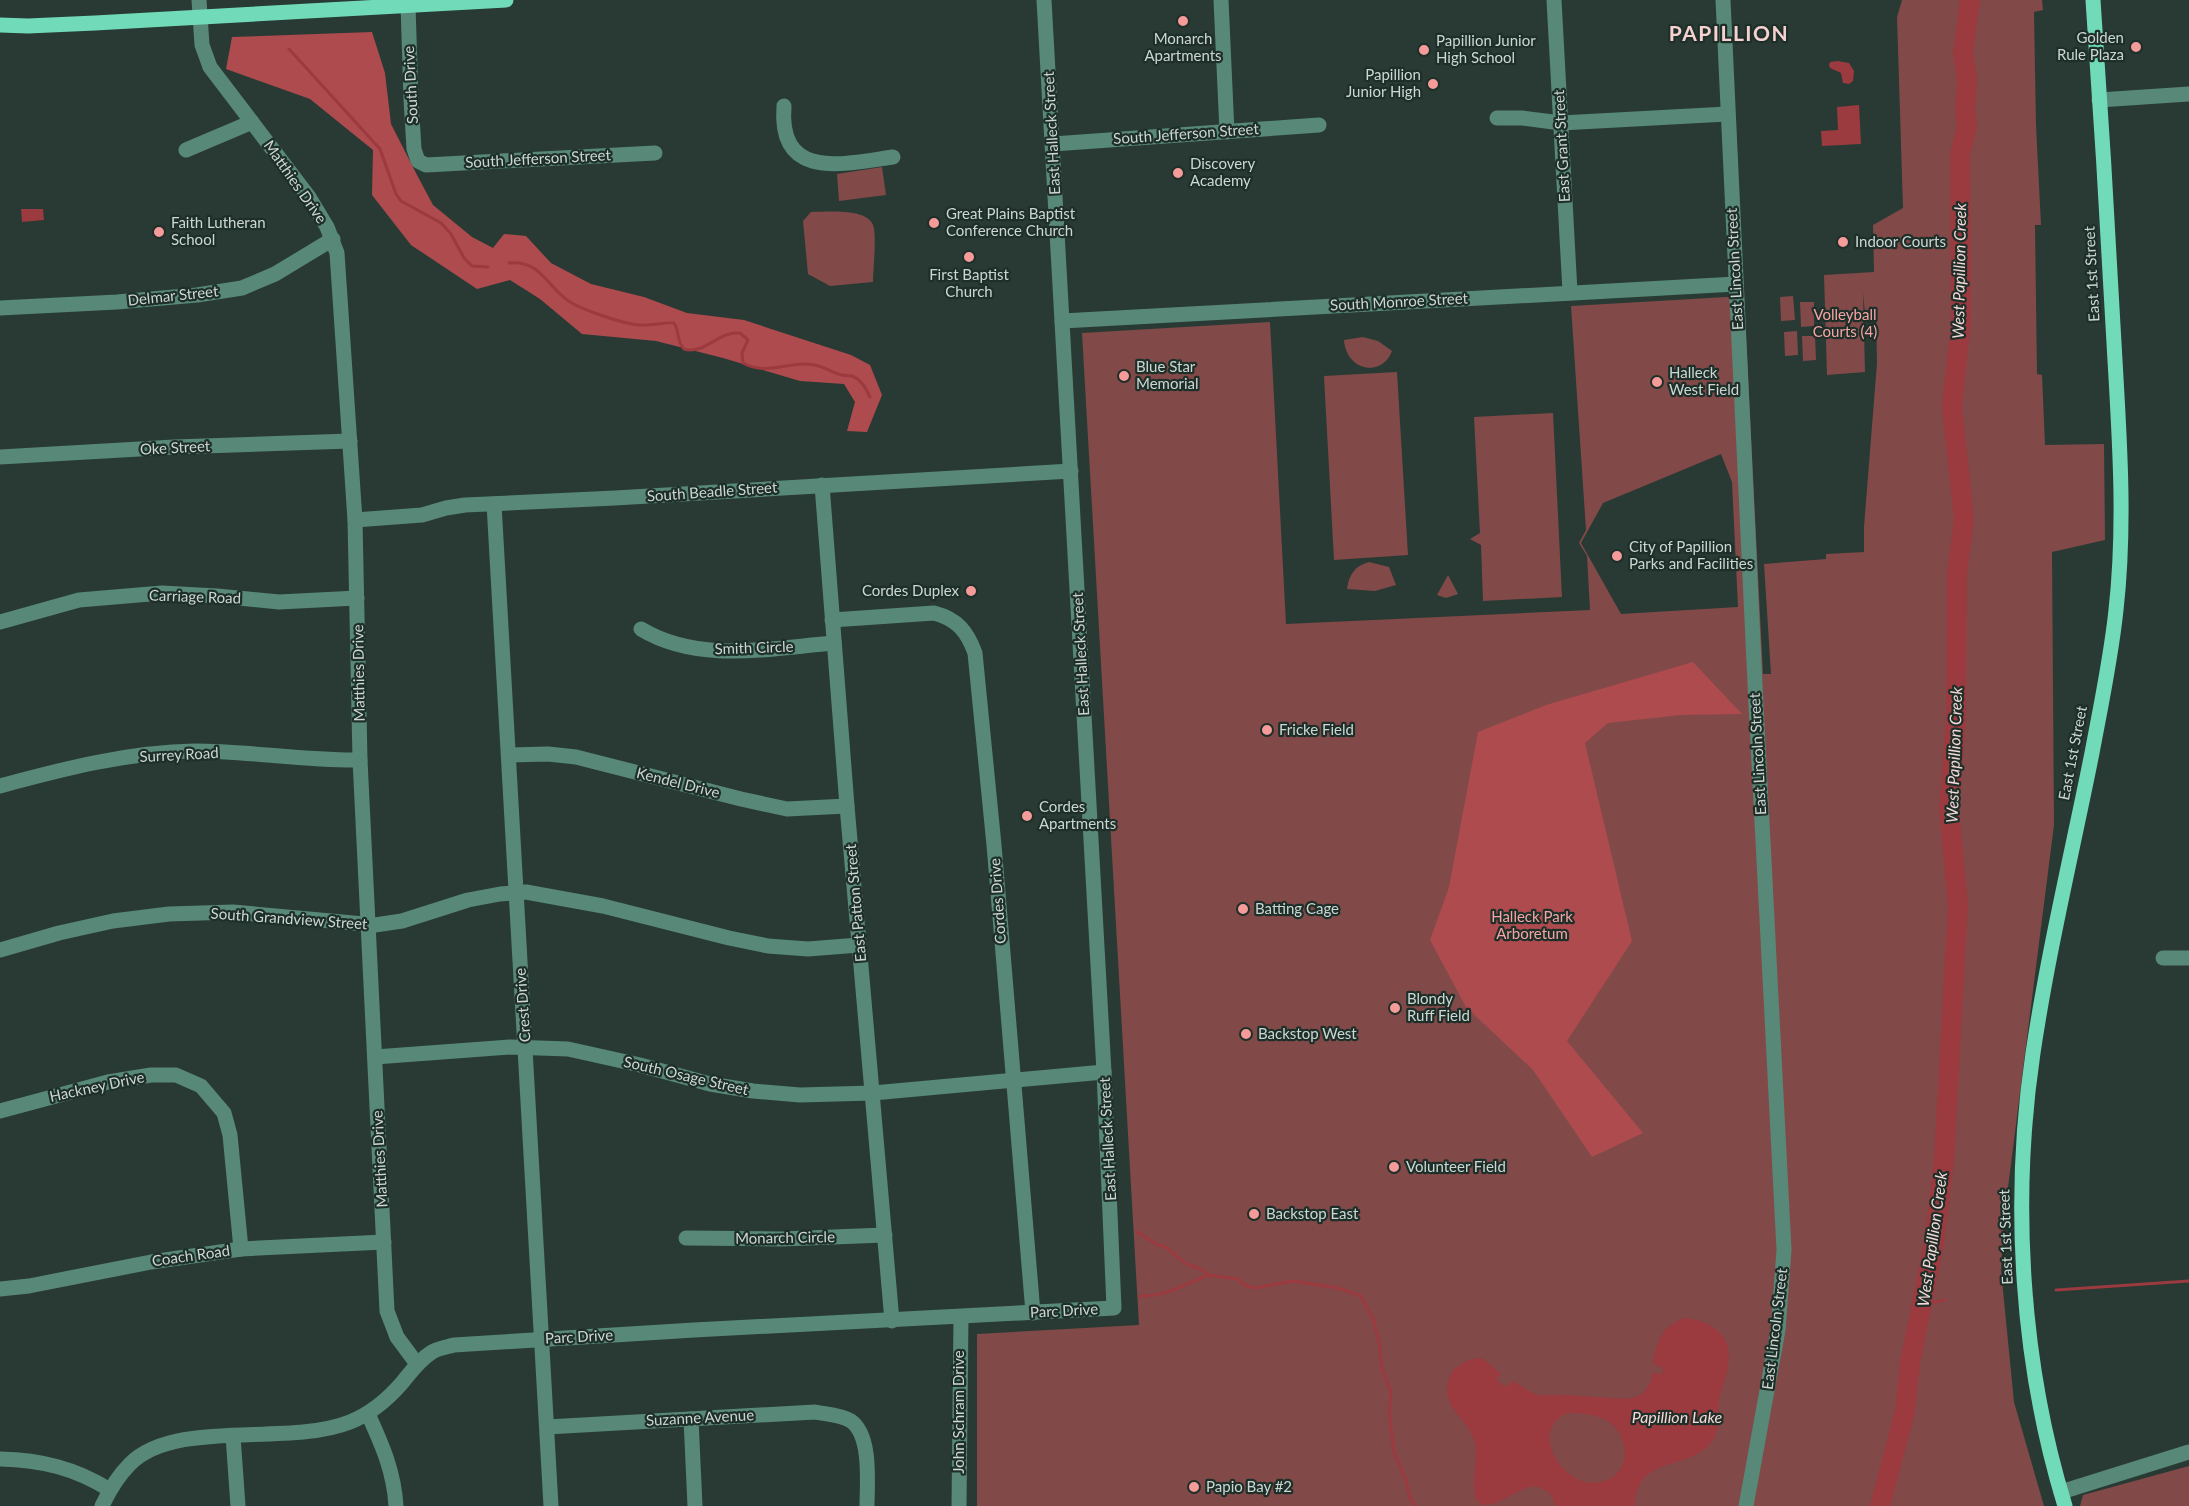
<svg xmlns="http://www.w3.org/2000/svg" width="2189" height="1506" font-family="Lato,sans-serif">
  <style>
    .green { fill: #824949; fill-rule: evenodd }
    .forest { fill: #ae4b4e }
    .water { fill: #9b3a3f; fill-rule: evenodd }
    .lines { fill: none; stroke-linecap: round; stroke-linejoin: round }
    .stream { stroke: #9b3a3f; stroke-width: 3 }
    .river { stroke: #9b3a3f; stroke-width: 20 }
    .minor { stroke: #588877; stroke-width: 15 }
    .major { stroke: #71dab8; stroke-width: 15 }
    .poi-dot { fill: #f59b9a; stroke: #1e2f29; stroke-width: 2 }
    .labels { text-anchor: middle; stroke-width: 4.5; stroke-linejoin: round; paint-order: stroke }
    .poi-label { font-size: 15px; fill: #ccd7d3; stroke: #1e2f29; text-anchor: start }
    .street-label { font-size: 15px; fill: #ccd7d3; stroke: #1e2f29 }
    .park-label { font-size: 15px; fill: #f6a5a4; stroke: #1e2f29 }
    .water-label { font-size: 16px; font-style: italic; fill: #f5d8d7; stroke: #1e2f29 }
    .district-label { font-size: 21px; font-weight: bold; letter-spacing: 1.5px; fill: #f5d1d0; stroke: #1e2f29 }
  </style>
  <rect width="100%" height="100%" fill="#283a33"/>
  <!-- green -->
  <g class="green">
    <path d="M1902 0H2042L2043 10 2034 12 2036 125 2041 225H2035L2037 374 2042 375 2045 445 2104 444 2105 540 2052 552 2054 825 2004 1219 2001 1270 2014 1402 2044 1506H977V1334L1139 1325 1082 333 1270 322 1286 624 1590 610 1587 556 1579 543 1586 530 1571 306 1744 296 1763 674H1771L1764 564 1826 559V554L1864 552V527L1877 363 1876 313H1865L1863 293 1865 372 1827 375 1824 275 1874 272 1873 225 1903 208 1897 17ZM1721 454 1732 482 1738 607 1621 614 1581 543 1603 503Z"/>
    <polygon points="882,167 886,195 839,201 837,174"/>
    <path d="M811 212C826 212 867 208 873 225 877 234 873 271 873 282L830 286 808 274 803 221Z"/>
    <polygon points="1793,296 1795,320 1781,321 1780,297"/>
    <polygon points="1800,302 1814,302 1814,326 1801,327"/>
    <polygon points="1797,331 1798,355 1785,356 1784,332"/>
    <polygon points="1802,336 1815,336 1816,360 1803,361"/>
    <path d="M1363 337 1378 341 1392 351C1382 378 1346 371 1344 340Z"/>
    <polygon points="1397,372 1408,555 1334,560 1324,376"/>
    <polygon points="1553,413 1562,597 1483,601 1481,545 1470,539 1480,533 1474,417"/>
    <path d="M1369 562 1389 567 1396 585 1375 591 1347 589C1349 574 1355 566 1369 562Z"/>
    <polygon points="1448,575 1458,594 1446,598 1437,595"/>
    <polygon points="2189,1466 2189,1506 2080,1506 2083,1495"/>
  </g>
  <!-- forest -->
  <g class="forest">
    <polygon points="372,32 385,73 391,124 417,175 433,205 472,237 493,248 504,234 526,236 551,263 591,284 644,297 687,313 744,320 851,355 870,365 882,395 867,432 847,431 855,402 844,384 800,381 723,358 656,341 582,334 540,299 510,280 477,289 411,245 372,195 373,150 310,99 226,69 232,37"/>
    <polygon points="1693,662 1742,714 1681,715 1608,723 1585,743 1632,941 1567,1041 1643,1133 1592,1157 1533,1070 1466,1007 1430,940 1449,887 1478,732 1546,705"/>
  </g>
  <!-- water -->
  <g class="water">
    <polygon points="1838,61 1849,63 1854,71 1853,81 1849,84 1843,83 1841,73 1830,68 1829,65 1830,62"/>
    <polygon points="1859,105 1861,144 1822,146 1821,131 1838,130 1837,107"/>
    <polygon points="21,209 43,209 44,220 22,222"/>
    <path d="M1685 1318C1706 1320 1729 1331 1729 1356 1729 1371 1722 1386 1719 1400 1717 1416 1721 1431 1710 1444 1685 1472 1637 1454 1635 1506H1556L1550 1493 1536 1486C1517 1487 1503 1506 1482 1505 1466 1498 1479 1461 1475 1444 1468 1414 1434 1408 1453 1370L1468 1360 1482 1358 1501 1374 1496 1379 1505 1387 1513 1381 1536 1395H1564L1628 1399 1643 1394 1651 1381 1652 1373 1662 1374 1663 1368 1653 1364C1656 1341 1662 1326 1685 1318ZM1567 1413C1580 1413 1596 1414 1608 1421 1627 1433 1633 1467 1609 1479 1568 1499 1525 1431 1567 1413Z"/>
  </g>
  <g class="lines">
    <!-- stream -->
    <g class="stream">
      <polyline points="289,49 380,149 396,194 401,201 441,223 451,234 464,258 472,266 488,267"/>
      <path d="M509 263C542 260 547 288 570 302 583 310 626 325 641 325 652 326 663 322 674 323 680 332 676 341 684 349 705 355 718 331 740 333L748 340 742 353 743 363C763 374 781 365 802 364 816 363 826 369 838 374 842 376 847 375 852 376 861 379 866 388 870 397"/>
      <polyline points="1137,1232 1158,1245 1166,1247 1185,1263 1203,1270 1208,1275 1238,1279 1244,1285 1255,1288 1293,1281 1338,1288 1361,1296 1374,1321 1379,1343 1382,1369 1391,1392 1389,1413 1394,1452 1406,1480 1410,1498 1415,1506"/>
      <polyline points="2056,1290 2189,1281"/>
      <path d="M1140 1296C1165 1297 1185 1284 1208 1275"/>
      <polyline points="1922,1305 1944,1300"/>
    </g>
    <!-- river -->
    <polyline class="river" points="1880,1506 1905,1411 1910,1363 1934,1243 1944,1160 1958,905 1949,809 1956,719 1957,574 1964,519 1952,407 1961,322 1960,154 1967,127 1965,110 1967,79 1963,53 1970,0"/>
    <!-- minor -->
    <g class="minor">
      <polyline points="199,0 202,45 210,67 309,197 327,227 337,253 355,520 360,760 387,1311 397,1337 417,1364"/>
      <polyline points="1221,0 1227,132"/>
      <polyline points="1554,0 1570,292"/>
      <polyline points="1723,0 1756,705 1784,1250 1778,1330 1746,1506"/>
      <polyline points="408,5 411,99 414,149 418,161 426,165 655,153"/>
      <polyline points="2099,100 2189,94"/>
      <path d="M784 106C778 181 844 164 893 157"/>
      <polyline points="1497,118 1522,118 1561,123 1727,114"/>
      <polyline points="1053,144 1319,125"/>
      <polyline points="186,150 252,122"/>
      <polyline points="0,308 117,302 197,295 242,288 275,274 333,239"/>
      <polyline points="1062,321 1736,284"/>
      <polyline points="0,457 174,447 350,441"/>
      <polyline points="822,485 847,806 892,1321"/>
      <polyline points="494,504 551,1506"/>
      <polyline points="355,520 422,515 446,508 465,505 615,498 1071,471"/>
      <path d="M832 620 934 613C957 619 967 631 975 653L994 845 1033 1313"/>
      <polyline points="0,622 79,600 162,593 217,596 279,602 357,598"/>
      <path d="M641 629C699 664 771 648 834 643"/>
      <polyline points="509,755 548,754 576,757 741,799 787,809 847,806"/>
      <path d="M0 786C63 769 128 752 195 751 250 751 305 761 360 760"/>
      <polyline points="0,950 59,933 113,921 169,914 233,912 375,925 402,921 468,900 500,894 526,892 603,906 729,938 768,946 808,949 859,945"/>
      <polyline points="2163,958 2189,958"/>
      <polyline points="375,1057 510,1047 568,1049 640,1065 710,1084 753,1091 800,1095 873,1093 1104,1072"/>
      <polyline points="0,1111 108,1082 151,1075 176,1075 201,1086 224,1113 230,1135 241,1249"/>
      <polyline points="686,1238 781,1239 885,1235"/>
      <polyline points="0,1289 29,1286 151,1262 241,1249 384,1242"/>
      <path d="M368 1414C382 1445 394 1471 396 1506"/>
      <polyline points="691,1419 695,1506"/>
      <path d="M547 1427 815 1412C825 1414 842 1415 851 1421 872 1436 867 1484 867 1506"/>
      <polyline points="233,1436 238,1506"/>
      <path d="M0 1459C41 1460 75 1468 110 1490"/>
      <polyline points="2061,1492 2189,1452"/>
      <path d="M102 1506C109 1491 118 1476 130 1464 176 1418 287 1447 350 1422 370 1414 386 1401 401 1384 411 1372 419 1360 432 1352 439 1348 447 1347 454 1345L694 1330 1114 1308 1104 1072 1044 0"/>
      <polyline points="959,1506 961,1317"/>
    </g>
    <!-- major -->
    <g class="major">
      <polyline points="0,25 28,26 95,23 506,0"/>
      <path d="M2065 1506C2021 1363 2011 1201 2033 1053 2048 952 2072 853 2092 753 2101 705 2111 658 2116 610 2126 521 2119 432 2114 343 2108 229 2101 114 2093 0"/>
    </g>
  </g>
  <!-- markers -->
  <g class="poi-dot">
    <circle cx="1183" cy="21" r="6"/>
    <circle cx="2136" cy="47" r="6"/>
    <circle cx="1424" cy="50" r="6"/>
    <circle cx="1433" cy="84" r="6"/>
    <circle cx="1178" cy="173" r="6"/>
    <circle cx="934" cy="223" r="6"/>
    <circle cx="159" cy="232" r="6"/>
    <circle cx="1843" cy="242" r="6"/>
    <circle cx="969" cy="257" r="6"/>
    <circle cx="1124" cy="376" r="6"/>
    <circle cx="1657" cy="382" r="6"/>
    <circle cx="1617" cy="556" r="6"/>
    <circle cx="971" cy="591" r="6"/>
    <circle cx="1267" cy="730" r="6"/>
    <circle cx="1027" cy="816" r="6"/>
    <circle cx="1243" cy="909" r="6"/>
    <circle cx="1395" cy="1008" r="6"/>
    <circle cx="1246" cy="1034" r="6"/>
    <circle cx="1394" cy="1167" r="6"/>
    <circle cx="1254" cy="1214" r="6"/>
    <circle cx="1194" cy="1487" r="6"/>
  </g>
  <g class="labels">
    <!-- poi labels -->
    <g class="poi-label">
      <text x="2124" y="43" text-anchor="end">Golden<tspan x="2124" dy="17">Rule Plaza</tspan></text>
      <text x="1183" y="44" text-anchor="middle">Monarch<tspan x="1183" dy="17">Apartments</tspan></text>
      <text x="1436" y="46">Papillion Junior<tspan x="1436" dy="17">High School</tspan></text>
      <text x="1421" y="80" text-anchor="end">Papillion<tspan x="1421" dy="17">Junior High</tspan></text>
      <text x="1190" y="169">Discovery<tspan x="1190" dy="17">Academy</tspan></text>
      <text x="946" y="219">Great Plains Baptist<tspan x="946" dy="17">Conference Church</tspan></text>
      <text x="171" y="228">Faith Lutheran<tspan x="171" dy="17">School</tspan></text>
      <text x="1855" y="247">Indoor Courts</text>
      <text x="969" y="280" text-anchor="middle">First Baptist<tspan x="969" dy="17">Church</tspan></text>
      <text x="1136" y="372">Blue Star<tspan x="1136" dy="17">Memorial</tspan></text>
      <text x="1669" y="378">Halleck<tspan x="1669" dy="17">West Field</tspan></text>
      <text x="1629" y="552">City of Papillion<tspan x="1629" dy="17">Parks and Facilities</tspan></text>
      <text x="959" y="596" text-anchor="end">Cordes Duplex</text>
      <text x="1279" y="735">Fricke Field</text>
      <text x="1039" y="812">Cordes<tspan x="1039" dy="17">Apartments</tspan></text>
      <text x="1255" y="914">Batting Cage</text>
      <text x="1407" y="1004">Blondy<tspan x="1407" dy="17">Ruff Field</tspan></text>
      <text x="1258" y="1039">Backstop West</text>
      <text x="1406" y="1172">Volunteer Field</text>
      <text x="1266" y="1219">Backstop East</text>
      <text x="1206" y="1492">Papio Bay #2</text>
    </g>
    <!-- street labels -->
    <g class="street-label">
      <text transform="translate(411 85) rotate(-93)" y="5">South Drive</text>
      <text transform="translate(1052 133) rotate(-93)" y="5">East Halleck Street</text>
      <text transform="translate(1186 134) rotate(-4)" y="5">South Jefferson Street</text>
      <text transform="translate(1562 146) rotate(-93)" y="5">East Grant Street</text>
      <text transform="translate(538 159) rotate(-3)" y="5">South Jefferson Street</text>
      <text transform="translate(295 182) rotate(55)" y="5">Matthies Drive</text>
      <text transform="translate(1735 269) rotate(-93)" y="5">East Lincoln Street</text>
      <text transform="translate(2092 274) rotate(-93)" y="5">East 1st Street</text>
      <text transform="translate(173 296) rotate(-6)" y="5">Delmar Street</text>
      <text transform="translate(1399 302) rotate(-3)" y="5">South Monroe Street</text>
      <text transform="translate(175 448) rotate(-3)" y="5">Oke Street</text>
      <text transform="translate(712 492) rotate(-4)" y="5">South Beadle Street</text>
      <text transform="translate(195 597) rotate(2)" y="5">Carriage Road</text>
      <text transform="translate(754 648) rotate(-2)" y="5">Smith Circle</text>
      <text transform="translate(1081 654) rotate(-93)" y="5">East Halleck Street</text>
      <text transform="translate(359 673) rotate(-91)" y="5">Matthies Drive</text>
      <text transform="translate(2073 753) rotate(-79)" y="5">East 1st Street</text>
      <text transform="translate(1758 754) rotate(-93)" y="5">East Lincoln Street</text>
      <text transform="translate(179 755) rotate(-3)" y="5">Surrey Road</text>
      <text transform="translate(678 783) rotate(14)" y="5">Kendel Drive</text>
      <text transform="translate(998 901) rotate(-94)" y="5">Cordes Drive</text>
      <text transform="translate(856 903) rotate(-95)" y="5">East Patton Street</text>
      <text transform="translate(289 919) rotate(4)" y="5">South Grandview Street</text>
      <text transform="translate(523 1005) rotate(-94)" y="5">Crest Drive</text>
      <text transform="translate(686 1076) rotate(13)" y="5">South Osage Street</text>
      <text transform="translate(97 1087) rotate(-12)" y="5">Hackney Drive</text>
      <text transform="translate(1108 1139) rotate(-93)" y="5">East Halleck Street</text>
      <text transform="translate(380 1159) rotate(-93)" y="5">Matthies Drive</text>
      <text transform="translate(2006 1237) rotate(-92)" y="5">East 1st Street</text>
      <text transform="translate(785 1238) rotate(-1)" y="5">Monarch Circle</text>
      <text transform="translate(191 1256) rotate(-8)" y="5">Coach Road</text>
      <text transform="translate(1064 1311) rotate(-3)" y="5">Parc Drive</text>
      <text transform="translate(1775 1329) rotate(-83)" y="5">East Lincoln Street</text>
      <text transform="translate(579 1337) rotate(-3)" y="5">Parc Drive</text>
      <text transform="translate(959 1412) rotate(-90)" y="5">John Schram Drive</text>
      <text transform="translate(700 1418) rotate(-3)" y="5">Suzanne Avenue</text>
    </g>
    <!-- park labels -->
    <g class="park-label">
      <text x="1845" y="320">Volleyball<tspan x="1845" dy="17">Courts (4)</tspan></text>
      <text x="1532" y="922">Halleck Park<tspan x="1532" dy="17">Arboretum</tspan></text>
    </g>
    <!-- water labels -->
    <g class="water-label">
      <text transform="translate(1959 271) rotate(-89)" y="6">West Papillion Creek</text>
      <text transform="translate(1954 755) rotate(-88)" y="6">West Papillion Creek</text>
      <text transform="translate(1932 1239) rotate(-82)" y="6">West Papillion Creek</text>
      <text x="1677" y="1423">Papillion Lake</text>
    </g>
    <!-- district labels -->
    <g class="district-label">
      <text x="1729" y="41">PAPILLION</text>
    </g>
  </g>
</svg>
